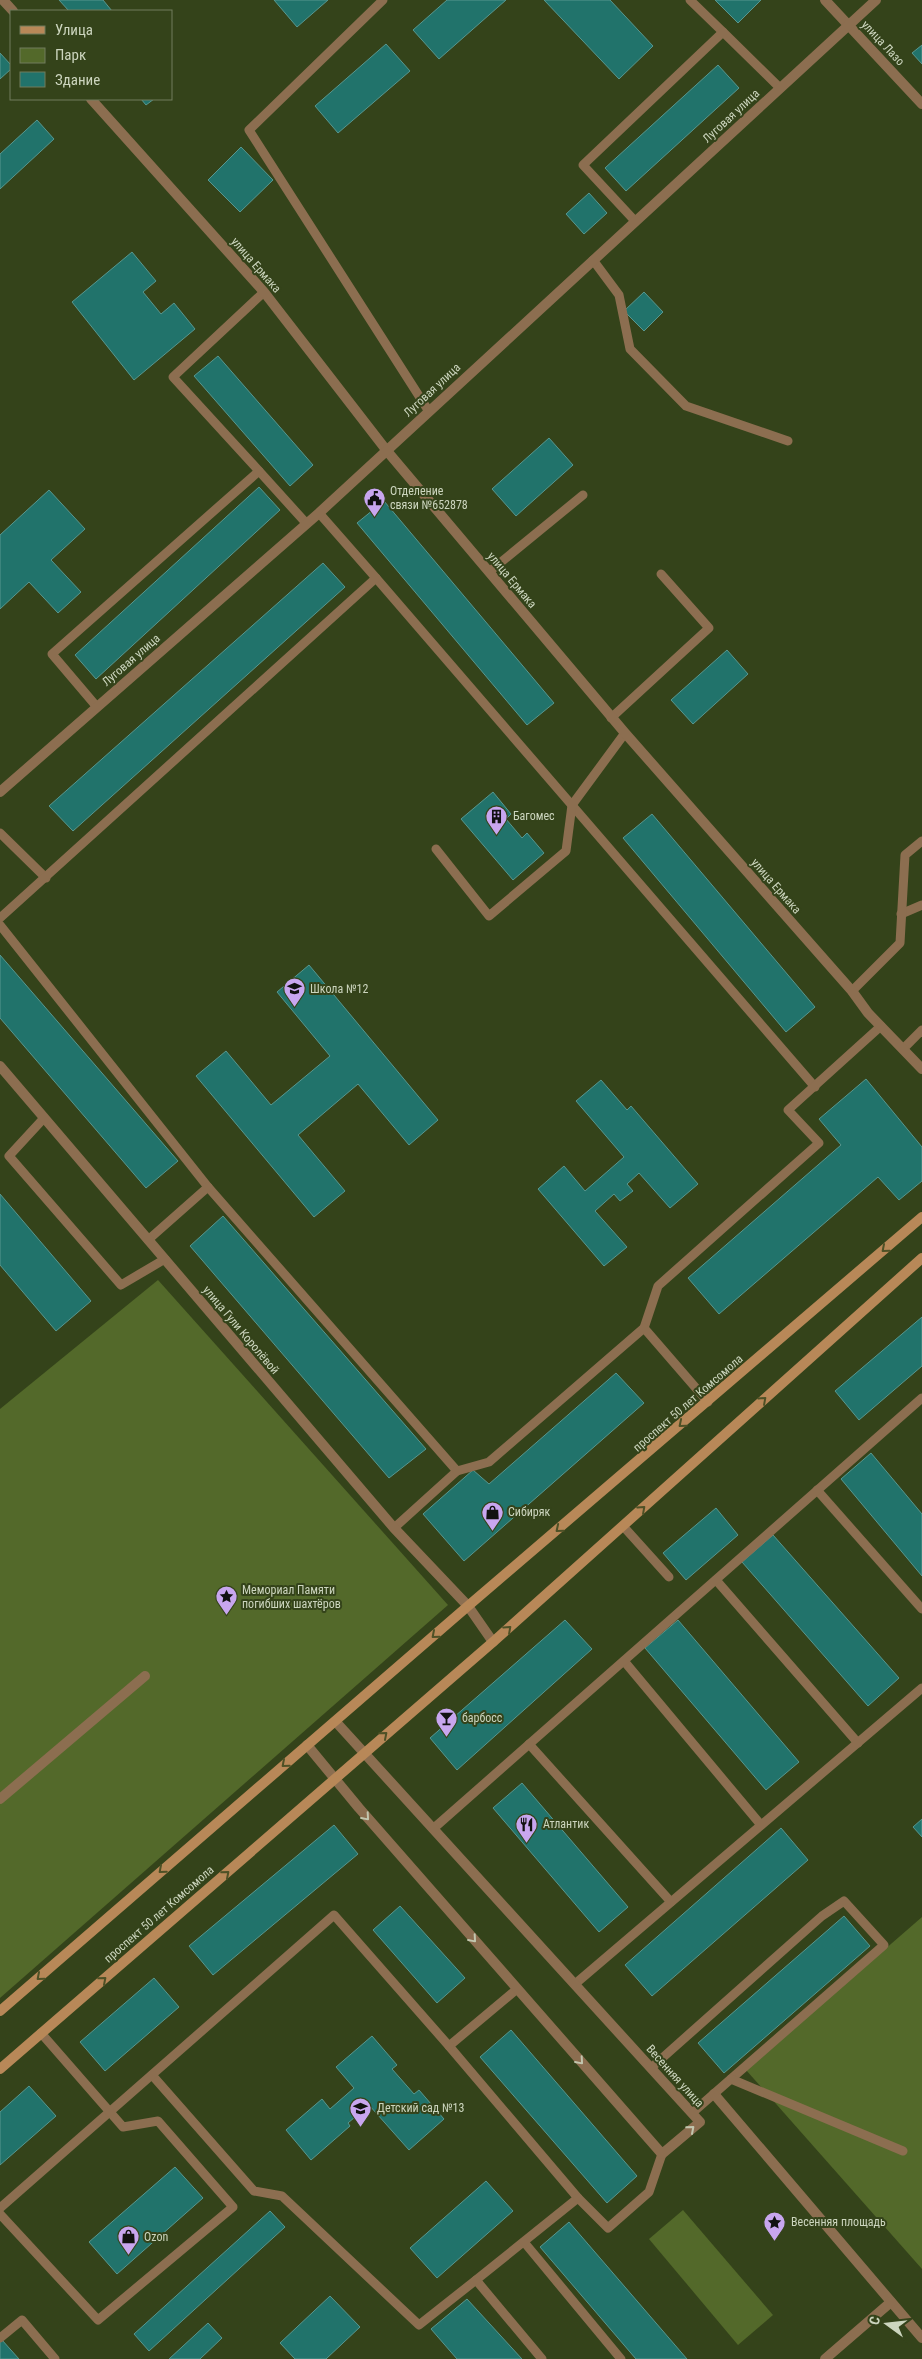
<svg xmlns="http://www.w3.org/2000/svg" width="922" height="2359" font-family="'Roboto Condensed',sans-serif">
  <style>
    .green { fill: #53692a }
    .building { fill: #21736b; stroke: #58978f }
    .lines { fill: none; stroke-linecap: round; stroke-linejoin: round }
    .service { stroke: #8c6e50; stroke-width: 9 }
    .pedestrian { stroke: #8c6e50; stroke-width: 10 }
    .minor { stroke: #8c6e50; stroke-width: 10 }
    .tertiary { stroke: #8c6e50; stroke-width: 10 }
    .secondary { stroke: #b88858; stroke-width: 10 }
    .oneway { stroke: #4e5126 }
    .oneway2 { stroke: #c2c6ae }
    .labels { text-anchor: middle; stroke-width: 4; stroke-linejoin: round; paint-order: stroke }
    .street-label { font-size: 12px; fill: #ccd5be; stroke: #34431a }
    .poi-label { font-size: 12px; fill: #ccd5be; stroke: #34431a; text-anchor: start }
  </style>
  <rect width="100%" height="100%" fill="#34431a"/>
  <!-- green -->
  <g class="green">
    <polygon points="158,1280 448,1605 0,1998 0,1409"/>
    <polygon points="922,1917 922,2269 746,2070"/>
    <polygon points="683,2210 773,2315 738,2345 649,2239"/>
  </g>
  <!-- building -->
  <g class="building">
    <polygon points="59,0 103,0 112,11 69,11"/>
    <polygon points="274,0 328,0 297,27"/>
    <polygon points="447,0 506,0 439,59 413,30"/>
    <polygon points="544,0 610,0 653,46 619,79"/>
    <polygon points="715,0 761,0 738,23"/>
    <polygon points="386,44 410,71 338,133 315,106"/>
    <polygon points="922,45 922,64 912,53"/>
    <polygon points="0,53 11,65 11,69 0,79"/>
    <polygon points="718,65 739,88 626,191 605,168"/>
    <polygon points="141,99 154,99 146,105"/>
    <polygon points="37,120 54,139 0,189 0,154"/>
    <polygon points="241,147 273,180 240,212 208,180"/>
    <polygon points="589,193 607,213 584,234 566,214"/>
    <polygon points="132,252 156,281 143,292 161,314 174,303 195,329 134,380 72,302"/>
    <polygon points="644,292 663,312 644,331 624,311"/>
    <polygon points="218,356 313,465 290,486 194,376"/>
    <polygon points="549,438 573,465 516,516 492,489"/>
    <polygon points="259,487 280,510 96,679 75,655"/>
    <polygon points="49,490 85,529 51,560 81,592 58,613 29,582 0,609 0,535"/>
    <polygon points="384,501 554,703 527,725 357,523"/>
    <polygon points="323,563 345,587 73,831 49,806"/>
    <polygon points="727,650 748,674 693,724 671,700"/>
    <polygon points="493,792 511,814 506,819 522,838 527,833 544,853 513,880 461,819"/>
    <polygon points="652,814 815,1007 786,1032 623,838"/>
    <polygon points="0,955 178,1161 146,1188 0,1018"/>
    <polygon points="309,965 438,1120 409,1145 358,1084 298,1135 345,1191 314,1217 196,1076 226,1051 271,1105 330,1056 277,992"/>
    <polygon points="866,1079 922,1147 922,1181 899,1200 878,1177 719,1314 688,1278 841,1145 819,1119"/>
    <polygon points="601,1080 627,1110 631,1106 698,1184 670,1208 639,1173 627,1184 633,1191 620,1201 614,1194 595,1211 627,1247 604,1266 538,1189 564,1166 585,1191 624,1157 576,1101"/>
    <polygon points="0,1194 91,1301 56,1331 0,1265"/>
    <polygon points="223,1216 426,1449 389,1478 190,1246"/>
    <polygon points="922,1317 922,1366 859,1420 835,1391"/>
    <polygon points="616,1373 644,1403 464,1561 423,1514 473,1470 489,1484"/>
    <polygon points="871,1453 922,1514 922,1576 841,1479"/>
    <polygon points="716,1508 738,1535 686,1580 663,1553"/>
    <polygon points="773,1535 899,1678 868,1706 742,1562"/>
    <polygon points="565,1620 592,1649 457,1770 430,1738"/>
    <polygon points="678,1620 799,1762 766,1790 645,1648"/>
    <polygon points="522,1783 628,1907 599,1932 493,1808"/>
    <polygon points="922,1819 922,1837 913,1827"/>
    <polygon points="334,1825 358,1854 213,1975 189,1946"/>
    <polygon points="781,1828 808,1860 652,1996 625,1965"/>
    <polygon points="400,1906 465,1978 437,2003 373,1930"/>
    <polygon points="844,1916 870,1946 724,2073 698,2043"/>
    <polygon points="154,1978 179,2007 105,2071 80,2042"/>
    <polygon points="511,2030 637,2176 607,2203 480,2057"/>
    <polygon points="372,2036 397,2065 392,2069 414,2094 419,2090 444,2119 409,2150 369,2105 348,2123 350,2126 311,2160 286,2130 322,2099 330,2109 354,2088 336,2067"/>
    <polygon points="29,2086 56,2116 0,2165 0,2112"/>
    <polygon points="175,2167 203,2198 117,2274 89,2242"/>
    <polygon points="486,2181 513,2211 437,2278 410,2248"/>
    <polygon points="270,2211 285,2227 149,2351 134,2334"/>
    <polygon points="569,2222 687,2359 636,2359 540,2247"/>
    <polygon points="330,2296 360,2327 326,2359 295,2359 280,2343"/>
    <polygon points="467,2299 522,2359 457,2359 431,2329"/>
    <polygon points="208,2323 222,2338 200,2359 169,2359"/>
    <polygon points="2,2340 19,2359 0,2359 0,2342"/>
  </g>
  <g class="lines">
    <!-- service -->
    <g class="service">
      <polyline points="383,0 249,130 428,410"/>
      <polyline points="690,0 723,32"/>
      <polyline points="635,221 583,165 723,32 780,88"/>
      <polyline points="593,260 619,295 630,349 686,406 788,441"/>
      <polyline points="259,471 306,523"/>
      <polyline points="489,572 583,495"/>
      <polyline points="376,578 815,1087"/>
      <polyline points="97,707 52,654 259,471 173,377 264,292"/>
      <polyline points="611,718 709,628 661,574"/>
      <polyline points="0,833 46,878"/>
      <polyline points="436,849 489,916 566,851 572,805 625,733"/>
      <polyline points="901,914 922,905"/>
      <polyline points="0,918 376,578 319,513"/>
      <polyline points="0,925 208,1187 457,1471 394,1528"/>
      <polyline points="852,991 900,943 905,855 922,841"/>
      <polyline points="903,1049 922,1030"/>
      <polyline points="44,1118 9,1156 121,1285 165,1259"/>
      <polyline points="148,1240 208,1187"/>
      <polyline points="644,1328 658,1286 819,1143 788,1110 881,1026"/>
      <polyline points="457,1471 489,1462 644,1328 708,1402"/>
      <polyline points="817,1490 922,1609"/>
      <polyline points="623,1526 669,1577"/>
      <polyline points="716,1580 858,1743"/>
      <polyline points="624,1661 761,1825"/>
      <polyline points="529,1744 671,1902"/>
      <polyline points="434,1828 922,1398"/>
      <polyline points="575,1984 922,1688"/>
      <polyline points="517,1989 449,2046 578,2198 476,2280 542,2359"/>
      <polyline points="651,2068 822,1916 844,1901 884,1945 692,2113"/>
      <polyline points="152,2075 254,2191 282,2196 419,2325 476,2280"/>
      <polyline points="731,2079 903,2151"/>
      <polyline points="578,2198 608,2228 649,2192 662,2154"/>
      <polyline points="0,2208 334,1915 449,2046"/>
      <polyline points="0,2214 98,2320 233,2207 158,2121 123,2127 41,2033"/>
      <polyline points="524,2242 621,2359"/>
      <polyline points="0,2338 22,2320 55,2359"/>
    </g>
    <!-- pedestrian -->
    <g class="pedestrian">
      <polyline points="0,1799 145,1676"/>
      <polyline points="714,2094 922,2338"/>
      <polyline points="825,2359 891,2302"/>
    </g>
    <!-- minor -->
    <g class="minor">
      <polyline points="468,1606 493,1642"/>
      <polyline points="307,1745 359,1808 662,2154 700,2122 336,1722"/>
    </g>
    <!-- tertiary -->
    <g class="tertiary">
      <polyline points="3,0 13,11"/>
      <polyline points="825,0 922,104"/>
      <polyline points="91,99 264,292 387,451 625,733 852,991 868,1013 922,1069"/>
      <polyline points="0,792 319,513 876,0"/>
      <polyline points="0,1066 394,1528 468,1606"/>
    </g>
    <!-- secondary -->
    <g class="secondary">
      <polyline points="0,2011 468,1606 922,1217"/>
      <polyline points="0,2069 493,1642 922,1258"/>
    </g>
  </g>
  <!-- one-way arrows -->
  <defs><path id="oneway-chevron" d="M-2-3.5L2.5 0L-2 3.5" fill="none" stroke-width="1.6" stroke-linecap="round" stroke-linejoin="round" transform="scale(1.25)"/></defs>
  <g class="oneway">
    <use href="#oneway-chevron" transform="translate(885 1249) rotate(139)"/>
    <use href="#oneway-chevron" transform="translate(763 1400) rotate(-42)"/>
    <use href="#oneway-chevron" transform="translate(682 1424) rotate(140)"/>
    <use href="#oneway-chevron" transform="translate(642 1509) rotate(-42)"/>
    <use href="#oneway-chevron" transform="translate(559 1529) rotate(140)"/>
    <use href="#oneway-chevron" transform="translate(508 1629) rotate(-42)"/>
    <use href="#oneway-chevron" transform="translate(435 1635) rotate(139)"/>
    <use href="#oneway-chevron" transform="translate(384 1735) rotate(-41)"/>
    <use href="#oneway-chevron" transform="translate(285 1764) rotate(139)"/>
    <use href="#oneway-chevron" transform="translate(162 1870) rotate(139)"/>
    <use href="#oneway-chevron" transform="translate(226 1874) rotate(-41)"/>
    <use href="#oneway-chevron" transform="translate(40 1977) rotate(139)"/>
    <use href="#oneway-chevron" transform="translate(103 1980) rotate(-41)"/>
  </g>
  <g class="oneway2">
    <use href="#oneway-chevron" transform="translate(366 1817) rotate(49)"/>
    <use href="#oneway-chevron" transform="translate(473 1939) rotate(49)"/>
    <use href="#oneway-chevron" transform="translate(580 2061) rotate(49)"/>
    <use href="#oneway-chevron" transform="translate(691 2129) rotate(-41)"/>
  </g>
  <!-- icons -->
  <defs>
    <symbol id="civic-pin" viewBox="-11 -11 22 30"><path d="M0 17L-7.5 6A9.5 9.5 0 1 1 7.5 6Z" fill="#c8a6ef" stroke="#34431a"/><path d="M-.6-6.5H3V-4.5H.6V-3L4-1V1h2V6H-6V1h2V-1L-.6-3ZM-1.2 2.5V6h2.4V2.5Z" fill="#111"/></symbol>
    <symbol id="building-pin" viewBox="-11 -11 22 30"><path d="M0 17L-7.5 6A9.5 9.5 0 1 1 7.5 6Z" fill="#c8a6ef" stroke="#34431a"/><path d="M-4-6H4V6H1V3H-1V6H-4ZM-2.5-4.3h1.7v1.8h-1.7ZM.8-4.3h1.7v1.8H.8ZM-2.5-1h1.7V.8h-1.7ZM.8-1h1.7V.8H.8Z" fill="#111"/></symbol>
    <symbol id="school-pin" viewBox="-11 -11 22 30"><path d="M0 17L-7.5 6A9.5 9.5 0 1 1 7.5 6Z" fill="#c8a6ef" stroke="#34431a"/><path d="M0-5L7-2L0 1L-7-2ZM-4 1L0 2.5L4 1V4Q0 6-4 4Z" fill="#111"/></symbol>
    <symbol id="shop-pin" viewBox="-11 -11 22 30"><path d="M0 17L-7.5 6A9.5 9.5 0 1 1 7.5 6Z" fill="#c8a6ef" stroke="#34431a"/><path d="M-5-2.5h2.3a2.7 3.5 0 0 1 5.4 0H5L5.5 6h-11ZM-1.5-2.5h3a1.5 2.3 0 0 0-3 0Z" fill="#111"/></symbol>
    <symbol id="sight-pin" viewBox="-11 -11 22 30"><path d="M0 17L-7.5 6A9.5 9.5 0 1 1 7.5 6Z" fill="#c8a6ef" stroke="#34431a"/><path d="M0-6L1.8-2.2L6-1.7L2.9 1.2L3.7 5.4L0 3.3L-3.7 5.4L-2.9 1.2L-6-1.7L-1.8-2.2Z" fill="#111"/></symbol>
    <symbol id="bar-pin" viewBox="-11 -11 22 30"><path d="M0 17L-7.5 6A9.5 9.5 0 1 1 7.5 6Z" fill="#c8a6ef" stroke="#34431a"/><path d="M-6-5H6L.8 .8V4.5H3.5V6h-7V4.5H-.8V.8Z" fill="#111"/></symbol>
    <symbol id="restaurant-pin" viewBox="-11 -11 22 30"><path d="M0 17L-7.5 6A9.5 9.5 0 1 1 7.5 6Z" fill="#c8a6ef" stroke="#34431a"/><path d="M-5-6h1v4h1v-4h1v4h1v-4h1v5L-1.5 .5V6h-2V.5L-5-1ZM5-6V6H3V1.5H1.5Q1.5-4 5-6Z" fill="#111"/></symbol>
  </defs>
  <g fill-rule="evenodd">
    <use href="#civic-pin" x="362" y="486" width="25" height="34"/>
    <use href="#building-pin" x="484" y="804" width="25" height="34"/>
    <use href="#school-pin" x="282" y="976" width="25" height="34"/>
    <use href="#shop-pin" x="480" y="1500" width="25" height="34"/>
    <use href="#sight-pin" x="214" y="1584" width="25" height="34"/>
    <use href="#bar-pin" x="434" y="1706" width="25" height="34"/>
    <use href="#restaurant-pin" x="514" y="1812" width="25" height="34"/>
    <use href="#school-pin" x="348" y="2096" width="25" height="34"/>
    <use href="#sight-pin" x="762" y="2210" width="25" height="34"/>
    <use href="#shop-pin" x="116" y="2224" width="25" height="34"/>
  </g>
  <g class="labels">
    <!-- street labels -->
    <g class="street-label">
      <text transform="translate(883 43) rotate(47)" y="4">улица Лазо</text>
      <text transform="translate(731 116) rotate(-43)" y="4">Луговая улица</text>
      <text transform="translate(256 265) rotate(49)" y="4">улица Ермака</text>
      <text transform="translate(432 390) rotate(-43)" y="4">Луговая улица</text>
      <text transform="translate(512 580) rotate(50)" y="4">улица Ермака</text>
      <text transform="translate(131 660) rotate(-41)" y="4">Луговая улица</text>
      <text transform="translate(776 886) rotate(49)" y="4">улица Ермака</text>
      <text transform="translate(241 1330) rotate(50)" y="4">улица Гули Королёвой</text>
      <text transform="translate(688 1403) rotate(-41)" y="4">проспект 50 лет Комсомола</text>
      <text transform="translate(159 1914) rotate(-41)" y="4">проспект 50 лет Комсомола</text>
      <text transform="translate(675 2076) rotate(48)" y="4">Весенняя улица</text>
    </g>
    <!-- poi labels -->
    <g class="poi-label">
      <text x="390" y="495">Отделение<tspan x="390" dy="14">связи №652878</tspan></text>
      <text x="513" y="820">Багомес</text>
      <text x="310" y="993">Школа №12</text>
      <text x="508" y="1516">Сибиряк</text>
      <text x="242" y="1594">Мемориал Памяти<tspan x="242" dy="14">погибших шахтёров</tspan></text>
      <text x="462" y="1722">барбосс</text>
      <text x="543" y="1828">Атлантик</text>
      <text x="377" y="2112">Детский сад №13</text>
      <text x="791" y="2226">Весенняя площадь</text>
      <text x="144" y="2241">Ozon</text>
    </g>
  </g>
  <!-- legend -->
  <rect x="10" y="10" width="162" height="90" fill="#34431a" stroke="#717d5c"/>
  <rect x="20" y="26" width="25" height="8" fill="#b88858" stroke="#717d5c"/>
  <text x="55" y="35" font-size="15" fill="#ccd5be">Улица</text>
  <rect x="20" y="48" width="25" height="15" fill="#53692a" stroke="#717d5c"/>
  <text x="55" y="60" font-size="15" fill="#ccd5be">Парк</text>
  <rect x="20" y="72" width="25" height="15" fill="#21736b" stroke="#717d5c"/>
  <text x="55" y="85" font-size="15" fill="#ccd5be">Здание</text>
  <!-- north arrow -->
  <g transform="translate(887 2324) rotate(285)" stroke="#34431a" stroke-width="4" paint-order="stroke">
  <path d="M0-4L9 19L0 12L-9 19Z" fill="#ccd5be"/>
  <text y="-8" font-size="14" font-weight="bold" text-anchor="middle" fill="#ccd5be">С</text>
  </g>
</svg>
